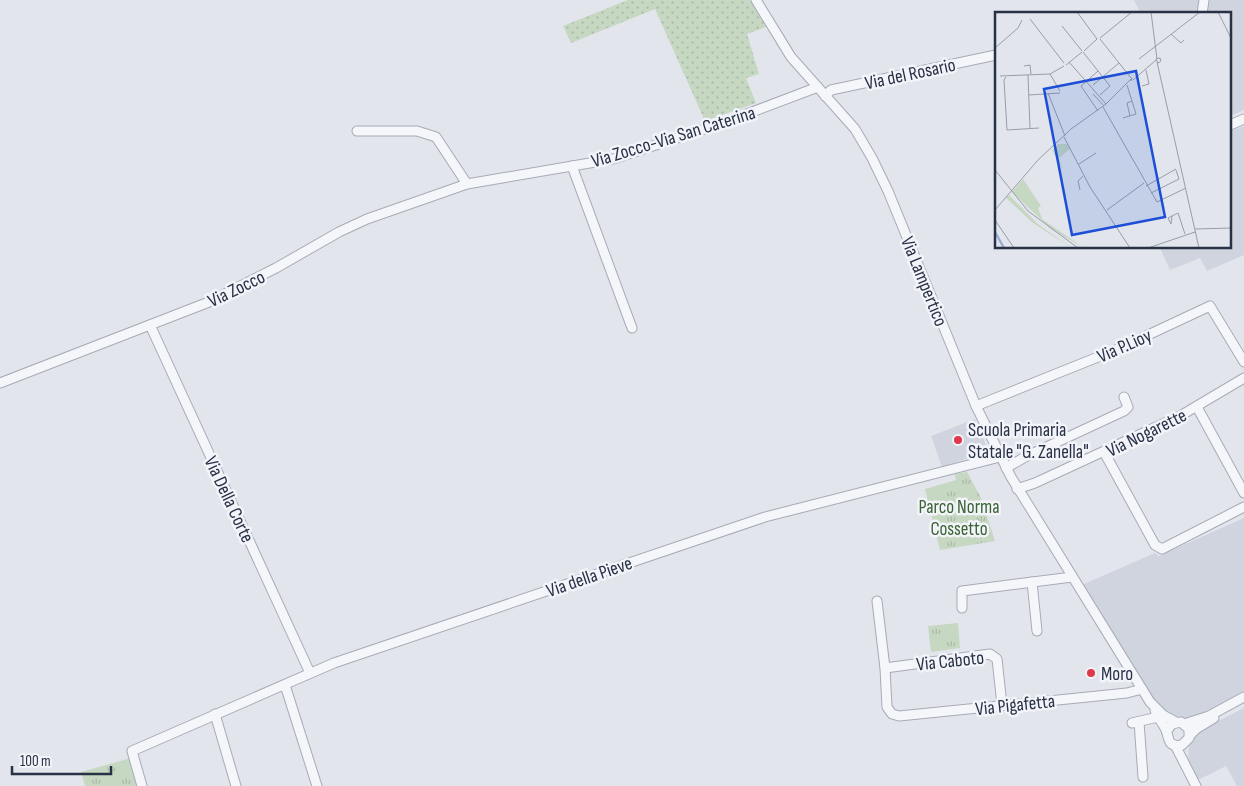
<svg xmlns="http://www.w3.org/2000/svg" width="1244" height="786" font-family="'Sofia Sans Condensed',sans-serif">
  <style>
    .built { fill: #cfd4de }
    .grass { fill: url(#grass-dots) }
    .park { fill: url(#park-tufts) }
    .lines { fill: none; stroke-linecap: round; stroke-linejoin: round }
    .minor-casing { stroke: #a6abb7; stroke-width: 11 }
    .minor { stroke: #f5f6f9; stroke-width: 9 }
    .poi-dot { fill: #de3948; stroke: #f2f4f9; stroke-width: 2 }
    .labels { text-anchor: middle; stroke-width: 5; stroke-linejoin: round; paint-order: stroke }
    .street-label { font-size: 19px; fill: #283146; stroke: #f2f4f9 }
    .poi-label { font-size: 19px; fill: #283146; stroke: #f2f4f9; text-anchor: start }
    .park-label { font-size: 19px; fill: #396333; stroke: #f2f4f9 }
    .inset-river { fill: none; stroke: #99b0d0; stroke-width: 2.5 }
    .inset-road { fill: none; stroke: #989daa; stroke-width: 1 }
    .view { fill: #1d4ed8; fill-opacity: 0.15; stroke: #1d4ed8; stroke-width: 2.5 }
    .inset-edge { fill: none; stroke: #283146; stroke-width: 2.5 }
  </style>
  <defs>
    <pattern id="grass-dots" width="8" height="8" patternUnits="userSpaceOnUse" patternTransform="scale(1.25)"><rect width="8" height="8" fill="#c6d7c2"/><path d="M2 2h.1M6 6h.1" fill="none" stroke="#aab9a8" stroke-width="1.8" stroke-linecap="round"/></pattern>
    <pattern id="park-tufts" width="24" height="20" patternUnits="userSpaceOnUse" patternTransform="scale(1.25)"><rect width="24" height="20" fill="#c6d7c2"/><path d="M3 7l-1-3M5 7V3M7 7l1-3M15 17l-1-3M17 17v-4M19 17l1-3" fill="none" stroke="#aab9a8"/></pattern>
  </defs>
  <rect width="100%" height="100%" fill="#e2e5ec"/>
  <!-- built -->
  <g class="built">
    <polygon points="1134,0 1244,0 1244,110 1230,116 1230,14 1141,14"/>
    <polygon points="1244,126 1244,255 1207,271 1200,258 1170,270 1160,248 1230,248 1230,131"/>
    <polygon points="975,419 986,445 981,454 942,467 931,436"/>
    <polygon points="1244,518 1244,691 1209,711 1187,719 1168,715 1156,705 1082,585 1155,553 1159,556"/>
    <polygon points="1244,708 1244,786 1237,786 1226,766 1198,780 1188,759 1189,747 1193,740 1198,733 1214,723"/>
  </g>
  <!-- grass -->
  <polygon class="grass" points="628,0 750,0 766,27 747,34 759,74 746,78 756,103 705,121 655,9 571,43 563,26"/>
  <!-- park -->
  <g class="park">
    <polygon points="967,472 981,498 995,541 940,550 925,489 956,480 955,474"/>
    <polygon points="958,623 960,648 931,652 928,626"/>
    <polygon points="131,758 139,786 85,786 81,772"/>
  </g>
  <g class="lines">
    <defs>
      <g id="minor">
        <polyline points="756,0 791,57 855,129 872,158 888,191 976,406 1011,477 1150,702 1163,715 1176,722"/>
        <polyline points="1202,14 1204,0"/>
        <polyline points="825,96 831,90 996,55"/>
        <polyline points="1230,125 1244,119"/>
        <polyline points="357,131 417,131 436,137 467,184"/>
        <polyline points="572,166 632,328"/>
        <polyline points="150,325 310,673"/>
        <polyline points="0,383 209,302 276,268 339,232 367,219 467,184 613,159 723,123 818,87"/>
        <polyline points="976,406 1118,349 1210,306 1244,362"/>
        <polyline points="1197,407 1244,493"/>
        <polyline points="1104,452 1155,545 1162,549 1244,507"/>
        <polyline points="1006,468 1027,456 1124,411 1128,407 1124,397"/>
        <polyline points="1017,489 1035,483 1180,416 1244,378"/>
        <polyline points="1032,582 1037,631"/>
        <polyline points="877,601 885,668 887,707 892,714 899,716 1127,693 1142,689"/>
        <polyline points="962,608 962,591 1072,577"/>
        <polyline points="885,668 990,654 997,659 1002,705"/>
        <polyline points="285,685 317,786"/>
        <path d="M1155 710C1157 717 1162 722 1165 728 1170 737 1166 748 1182 745L1189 738V729L1181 722 1172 724 1167 731"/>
        <polyline points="215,714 236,786"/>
        <polyline points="1139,722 1143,777"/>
        <polyline points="1132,723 1158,717"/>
        <polyline points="1184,724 1209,716 1244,697"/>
        <polyline points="1190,735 1196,729 1214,718"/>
        <polyline points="1175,745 1196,786"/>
        <polyline points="142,786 132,751 334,663 765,517 1000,457"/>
      </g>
    </defs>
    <!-- minor casing -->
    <use href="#minor" class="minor-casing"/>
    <!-- minor -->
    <use href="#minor" class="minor"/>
  </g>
  <!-- markers -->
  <g class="poi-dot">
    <circle cx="958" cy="440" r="5"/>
    <circle cx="1091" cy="673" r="5"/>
  </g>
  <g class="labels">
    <!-- street labels -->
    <g class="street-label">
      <text transform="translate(910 73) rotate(-12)" y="7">Via del Rosario</text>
      <text transform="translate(673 136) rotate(-17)" y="7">Via Zocco-Via San Caterina</text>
      <text transform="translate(925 281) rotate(68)" y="7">Via Lampertico</text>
      <text transform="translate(236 288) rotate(-26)" y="7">Via Zocco</text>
      <text transform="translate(1124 345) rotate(-24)" y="7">Via P.Lioy</text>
      <text transform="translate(1146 432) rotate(-26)" y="7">Via Nogarette</text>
      <text transform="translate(230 499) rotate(65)" y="7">Via Della Corte</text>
      <text transform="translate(589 576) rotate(-19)" y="7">Via della Pieve</text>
      <text transform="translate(950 660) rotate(-6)" y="7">Via Caboto</text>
      <text transform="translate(1015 704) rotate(-6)" y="7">Via Pigafetta</text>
    </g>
    <!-- poi labels -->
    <g class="poi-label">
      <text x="968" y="436">Scuola Primaria<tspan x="968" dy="22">Statale "G. Zanella"</tspan></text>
      <text x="1101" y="680">Moro</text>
    </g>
    <!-- park labels -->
    <g class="park-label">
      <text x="959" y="513">Parco Norma<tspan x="959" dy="22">Cossetto</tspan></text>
    </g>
  </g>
  <!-- overview -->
  <g transform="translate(995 12)">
    <rect width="236" height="236" fill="#e2e5ec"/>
    <path d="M63 132H72L75 137 64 146 67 156 57 138ZM28 167 46 194 43 196 47 207 89 236 56 217 17 180ZM14 183 44 213 77 236 38 211 11 186Z" fill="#c6d7c2"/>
    <path class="inset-river" d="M0 220 9 236"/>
    <path class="inset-road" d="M82 0 102 27M156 0 162 47M223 0 237 28M35 7 69 51M67 14 87 39M176 22 186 31 189 28M105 26 137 0M105 27 136 66M0 36 23 16 27 8M89 39 102 27M88 40 115 74 105 83M165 46 166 49 163 51 161 47ZM144 47 205 0M74 50 111 92M162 50 204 236M71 53 87 40M29 54 35 53 36 62M55 62 65 79M33 63 35 117M5 64 55 62 69 54M11 65 9 68 12 118 44 116M138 68 161 48M98 73 124 51M147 74 154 72 151 58M53 81 70 124M98 82 109 94M34 83 65 81M108 95 162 190 191 176M103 99 86 74 103 59M135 104 132 91 137 89M128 106 141 102 132 73M69 125 95 175 135 236M84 152 101 141M0 158 33 199 83 236M151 174 181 157M85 178 83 169 88 164M156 181 184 167 181 158M0 198 43 148 76 117 111 92 137 66 136 69M112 198 149 171M177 204 176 212 173 206 183 201 190 222M0 208 19 236M200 217 237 216M153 236 200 220"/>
    <path class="view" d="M141 59 170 205 77 223 49 77Z"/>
    <rect width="236" height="236" class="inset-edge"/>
  </g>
  <!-- scale -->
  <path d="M12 766v8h99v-8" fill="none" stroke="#283146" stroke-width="2.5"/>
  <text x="20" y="766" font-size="15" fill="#283146" stroke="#f2f4f9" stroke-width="4" paint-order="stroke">100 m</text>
</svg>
